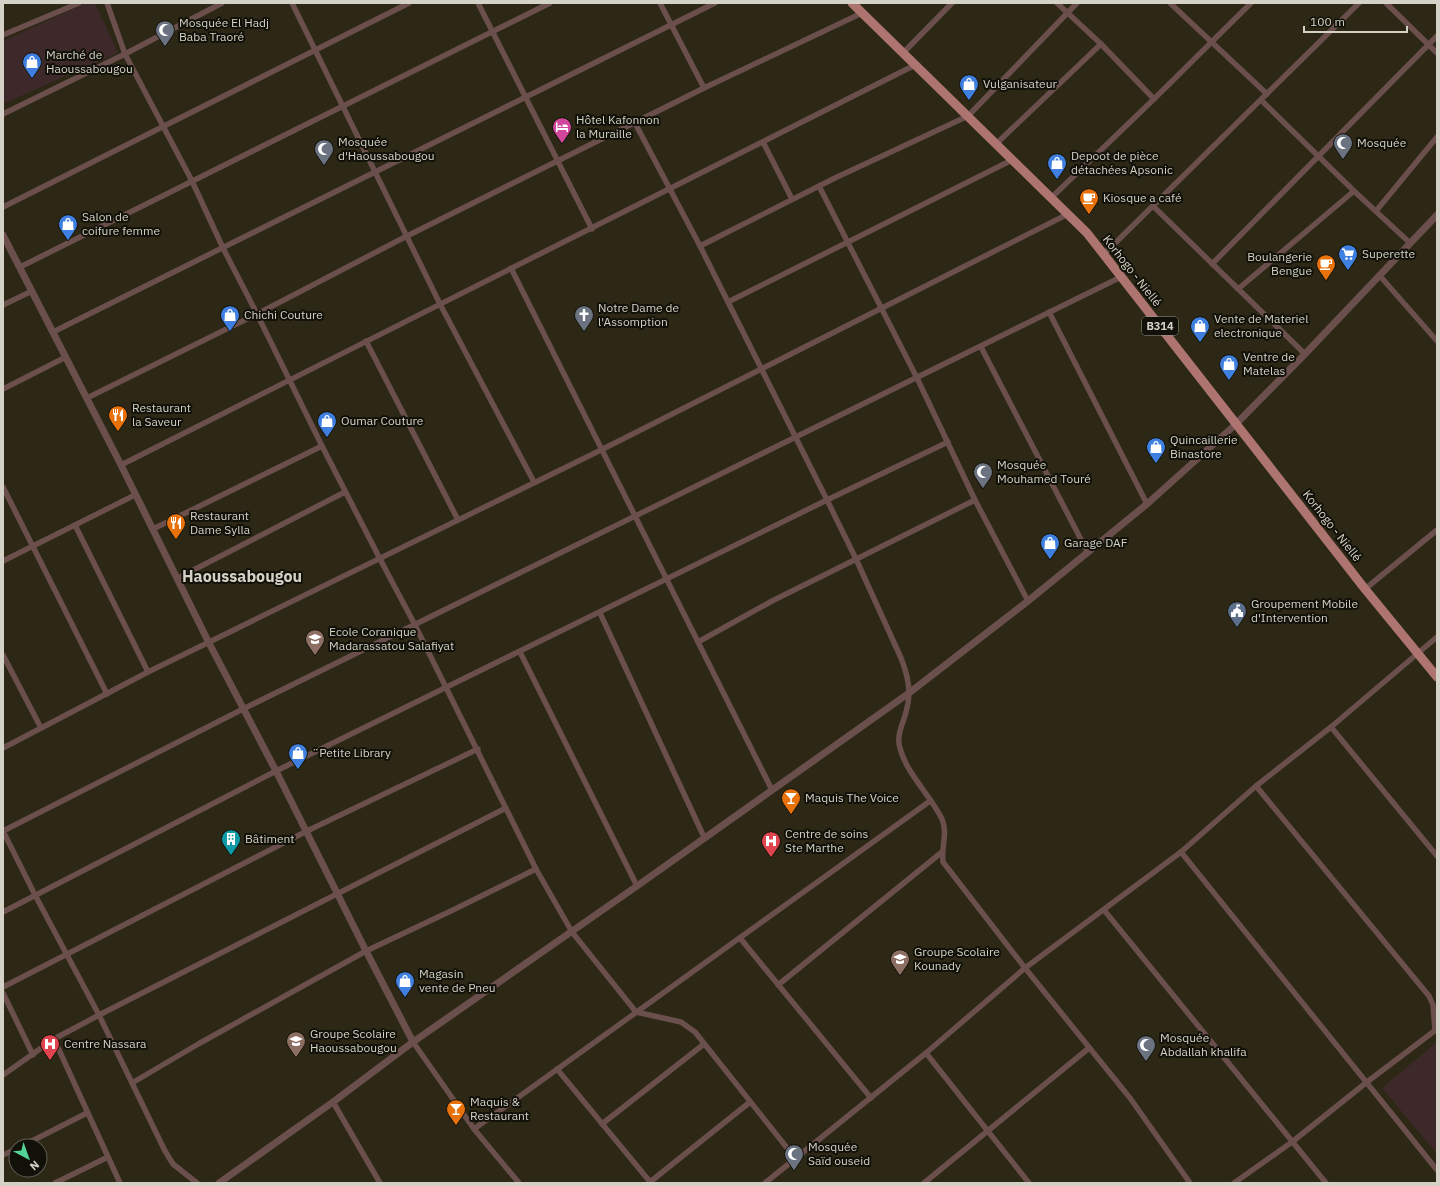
<svg xmlns="http://www.w3.org/2000/svg" width="1440" height="1186" font-family="'IBM Plex Sans',sans-serif">
  <style>
    .commercial { fill: #3d2929 }
    .lines { fill: none; stroke-linecap: round; stroke-linejoin: round }
    .minor { stroke: #6b4f4c; stroke-width: 5.5 }
    .tertiary { stroke: #6b4f4c; stroke-width: 7 }
    .primary { stroke: #ae7570; stroke-width: 9 }
    .labels { text-anchor: middle; stroke-width: 4; stroke-linejoin: round; paint-order: stroke }
    .shield { fill: #121109; stroke: #9a988d; stroke-width: 1 }
    .shield-label { font-size: 11px; font-weight: bold; fill: #d4d2c6 }
    .poi-label { font-size: 12px; fill: #d4d2c6; stroke: #121109; text-anchor: start }
    .street-label { font-size: 12px; fill: #d4d2c6; stroke: #121109 }
    .district-label { font-size: 16px; font-weight: bold; fill: #d4d2c6; stroke: #121109 }
  </style>
  <rect width="100%" height="100%" fill="#2c2815"/>
  <!-- commercial -->
  <g class="commercial">
    <polygon points="86,3 95,3 118,53 3,104 3,41"/>
    <polygon points="1437,1042 1437,1154 1382,1088"/>
  </g>
  <g class="lines">
    <!-- minor -->
    <g class="minor">
      <polyline points="107,3 125,54 192,181 223,248 257,314 322,446 380,559 415,625 536,869 572,932 636,1012 681,1022 695,1032 795,1158"/>
      <polyline points="292,3 440,304 534,482"/>
      <polyline points="478,3 592,229"/>
      <polyline points="660,3 704,88"/>
      <polyline points="1057,3 1101,44 1154,99"/>
      <polyline points="1170,3 1267,94"/>
      <polyline points="1386,3 1437,53"/>
      <polyline points="3,35 79,3"/>
      <polyline points="903,53 952,3"/>
      <polyline points="1261,100 1354,191 1410,243"/>
      <polyline points="3,114 125,54 222,3"/>
      <path d="M635 123 700 246 827 500 856 559 901 658C908 676 912 693 906 712 903 724 896 735 900 748 906 773 931 796 942 819 948 833 941 847 943 862L1025 968 1130 1098 1190 1183"/>
      <polyline points="763,142 792,199"/>
      <polyline points="996,144 1101,44"/>
      <polyline points="819,186 917,378 975,500 1028,601"/>
      <polyline points="1051,198 1154,99 1251,3"/>
      <polyline points="1153,206 1305,354"/>
      <polyline points="3,207 409,3"/>
      <polyline points="1376,211 1437,137"/>
      <polyline points="700,246 835,178 968,116 1077,3"/>
      <polyline points="1104,254 1359,3"/>
      <polyline points="1212,264 1437,36"/>
      <polyline points="20,267 550,3"/>
      <polyline points="511,268 772,790"/>
      <polyline points="1380,276 1437,341"/>
      <polyline points="1238,289 1354,191"/>
      <polyline points="728,302 1012,160"/>
      <polyline points="3,305 32,291"/>
      <polyline points="1049,312 1147,504"/>
      <polyline points="53,332 715,3"/>
      <polyline points="366,341 458,520"/>
      <polyline points="981,347 1088,553"/>
      <polyline points="3,389 66,357"/>
      <polyline points="87,398 257,314 407,236 704,88 862,13"/>
      <polyline points="121,465 915,65"/>
      <polyline points="3,487 107,694"/>
      <polyline points="75,525 148,672"/>
      <polyline points="153,529 322,446"/>
      <polyline points="3,561 135,495"/>
      <polyline points="178,578 345,492"/>
      <polyline points="1365,589 1437,530"/>
      <polyline points="600,613 704,837"/>
      <polyline points="698,642 772,601 975,500"/>
      <polyline points="520,652 637,886"/>
      <polyline points="3,655 41,728"/>
      <polyline points="1331,727 1437,856"/>
      <polyline points="3,748 148,672 601,450 1068,214"/>
      <polyline points="1256,786 1429,996 1433,1005 1435,1030"/>
      <polyline points="3,831 243,709 1121,277"/>
      <polyline points="3,831 35,895 99,1015 165,1151 173,1164 197,1183"/>
      <polyline points="1181,852 1437,1170"/>
      <polyline points="1104,910 1326,1183"/>
      <polyline points="3,912 276,771 827,500 948,442"/>
      <polyline points="740,938 871,1098"/>
      <polyline points="778,985 942,852"/>
      <polyline points="3,987 307,831 478,749"/>
      <polyline points="3,993 33,1055"/>
      <polyline points="54,1039 120,1183"/>
      <polyline points="413,1042 474,1129 519,1183"/>
      <polyline points="926,1053 1029,1183"/>
      <polyline points="557,1069 651,1183"/>
      <polyline points="3,1075 54,1039 99,1015 506,808"/>
      <polyline points="132,1083 200,1043 366,951 453,910 536,869"/>
      <polyline points="333,1102 380,1183"/>
      <polyline points="602,1124 704,1044"/>
      <polyline points="474,1129 930,801"/>
      <polyline points="22,1146 87,1113"/>
      <polyline points="3,1155 16,1149"/>
      <polyline points="650,1182 750,1102"/>
      <polyline points="55,1183 108,1157"/>
      <polyline points="765,1183 926,1053 1025,968 1181,852 1256,786 1331,727 1437,637"/>
      <polyline points="924,1183 1089,1048"/>
      <polyline points="1234,1183 1292,1142 1367,1082 1437,1029"/>
    </g>
    <!-- tertiary -->
    <g class="tertiary">
      <polyline points="3,235 121,465 209,643 276,771 366,951 413,1042"/>
      <polyline points="219,1183 333,1102 413,1042 637,886 909,693 1028,601 1147,504 1236,424 1305,354 1437,215"/>
    </g>
    <!-- primary -->
    <polyline class="primary" points="852,3 1087,233 1365,589 1437,677"/>
  </g>
  <!-- icons -->
  <defs>
    <symbol id="mosque-pin" viewBox="-11 -11 22 30"><path d="M0 17L-7.5 6A9.5 9.5 0 1 1 7.5 6Z" fill="#6b7280" stroke="#121109"/><path d="M3.5-4.9A6 6 0 1 0 3.5 4.9A5 5 0 1 1 3.5-4.9Z" fill="#fff"/></symbol>
    <symbol id="shop-pin" viewBox="-11 -11 22 30"><path d="M0 17L-7.5 6A9.5 9.5 0 1 1 7.5 6Z" fill="#3f7fe0" stroke="#121109"/><path d="M-5-2.5h2.3a2.7 3.5 0 0 1 5.4 0H5L5.5 6h-11ZM-1.5-2.5h3a1.5 2.3 0 0 0-3 0Z" fill="#fff"/></symbol>
    <symbol id="hotel-pin" viewBox="-11 -11 22 30"><path d="M0 17L-7.5 6A9.5 9.5 0 1 1 7.5 6Z" fill="#d1479c" stroke="#121109"/><path d="M-6-4.5h1.5V1H6V5H4.5V3h-9V5H-6ZM-4 0a1.8 1.8 0 1 1 3.6 0ZM.5 0V-2.5h3Q6-2.5 6 0Z" fill="#fff"/></symbol>
    <symbol id="cafe-pin" viewBox="-11 -11 22 30"><path d="M0 17L-7.5 6A9.5 9.5 0 1 1 7.5 6Z" fill="#e8710a" stroke="#121109"/><path d="M-5.5-4.5H6V0H3Q3 3.5 0 3.5H-2.5Q-5.5 3.5-5.5 0ZM3-3.2v2h1.7v-2ZM-6 4.5H4V6H-6Z" fill="#fff"/></symbol>
    <symbol id="supermarket-pin" viewBox="-11 -11 22 30"><path d="M0 17L-7.5 6A9.5 9.5 0 1 1 7.5 6Z" fill="#3f7fe0" stroke="#121109"/><path d="M-6-5.5h2.5l.6 2H6L4.5 2H-2.5L-4.4-4H-6ZM-1.5 3.2a1.3 1.3 0 1 0 .1 0ZM3 3.2a1.3 1.3 0 1 0 .1 0Z" fill="#fff"/></symbol>
    <symbol id="church-pin" viewBox="-11 -11 22 30"><path d="M0 17L-7.5 6A9.5 9.5 0 1 1 7.5 6Z" fill="#6b7280" stroke="#121109"/><path d="M-1.2-6h2.4v3.5h3.3v2.4h-3.3V6h-2.4V-.1h-3.3v-2.4h3.3Z" fill="#fff"/></symbol>
    <symbol id="restaurant-pin" viewBox="-11 -11 22 30"><path d="M0 17L-7.5 6A9.5 9.5 0 1 1 7.5 6Z" fill="#e8710a" stroke="#121109"/><path d="M-5-6h1v4h1v-4h1v4h1v-4h1v5L-1.5 .5V6h-2V.5L-5-1ZM5-6V6H3V1.5H1.5Q1.5-4 5-6Z" fill="#fff"/></symbol>
    <symbol id="civic-pin" viewBox="-11 -11 22 30"><path d="M0 17L-7.5 6A9.5 9.5 0 1 1 7.5 6Z" fill="#5c6f8a" stroke="#121109"/><path d="M-.6-6.5H3V-4.5H.6V-3L4-1V1h2V6H-6V1h2V-1L-.6-3ZM-1.2 2.5V6h2.4V2.5Z" fill="#fff"/></symbol>
    <symbol id="school-pin" viewBox="-11 -11 22 30"><path d="M0 17L-7.5 6A9.5 9.5 0 1 1 7.5 6Z" fill="#8d6e63" stroke="#121109"/><path d="M0-5L7-2L0 1L-7-2ZM-4 1L0 2.5L4 1V4Q0 6-4 4Z" fill="#fff"/></symbol>
    <symbol id="bar-pin" viewBox="-11 -11 22 30"><path d="M0 17L-7.5 6A9.5 9.5 0 1 1 7.5 6Z" fill="#e8710a" stroke="#121109"/><path d="M-6-5H6L.8 .8V4.5H3.5V6h-7V4.5H-.8V.8Z" fill="#fff"/></symbol>
    <symbol id="building-pin" viewBox="-11 -11 22 30"><path d="M0 17L-7.5 6A9.5 9.5 0 1 1 7.5 6Z" fill="#0f9aa8" stroke="#121109"/><path d="M-4-6H4V6H1V3H-1V6H-4ZM-2.5-4.3h1.7v1.8h-1.7ZM.8-4.3h1.7v1.8H.8ZM-2.5-1h1.7V.8h-1.7ZM.8-1h1.7V.8H.8Z" fill="#fff"/></symbol>
    <symbol id="hospital-pin" viewBox="-11 -11 22 30"><path d="M0 17L-7.5 6A9.5 9.5 0 1 1 7.5 6Z" fill="#e0444e" stroke="#121109"/><path d="M-5-5h3v3.5h4V-5h3V5h-3V1.5h-4V5h-3Z" fill="#fff"/></symbol>
  </defs>
  <g fill-rule="evenodd">
    <use href="#mosque-pin" x="154" y="19" width="22" height="30"/>
    <use href="#shop-pin" x="21" y="51" width="22" height="30"/>
    <use href="#shop-pin" x="958" y="73" width="22" height="30"/>
    <use href="#hotel-pin" x="551" y="116" width="22" height="30"/>
    <use href="#mosque-pin" x="1332" y="132" width="22" height="30"/>
    <use href="#mosque-pin" x="313" y="138" width="22" height="30"/>
    <use href="#shop-pin" x="1046" y="152" width="22" height="30"/>
    <use href="#cafe-pin" x="1078" y="187" width="22" height="30"/>
    <use href="#shop-pin" x="57" y="213" width="22" height="30"/>
    <use href="#supermarket-pin" x="1337" y="243" width="22" height="30"/>
    <use href="#cafe-pin" x="1315" y="253" width="22" height="30"/>
    <use href="#shop-pin" x="219" y="304" width="22" height="30"/>
    <use href="#church-pin" x="573" y="304" width="22" height="30"/>
    <use href="#shop-pin" x="1189" y="315" width="22" height="30"/>
    <use href="#shop-pin" x="1218" y="353" width="22" height="30"/>
    <use href="#restaurant-pin" x="107" y="404" width="22" height="30"/>
    <use href="#shop-pin" x="316" y="410" width="22" height="30"/>
    <use href="#shop-pin" x="1145" y="436" width="22" height="30"/>
    <use href="#mosque-pin" x="972" y="461" width="22" height="30"/>
    <use href="#restaurant-pin" x="165" y="512" width="22" height="30"/>
    <use href="#shop-pin" x="1039" y="532" width="22" height="30"/>
    <use href="#civic-pin" x="1226" y="600" width="22" height="30"/>
    <use href="#school-pin" x="304" y="628" width="22" height="30"/>
    <use href="#shop-pin" x="287" y="742" width="22" height="30"/>
    <use href="#bar-pin" x="780" y="787" width="22" height="30"/>
    <use href="#building-pin" x="220" y="828" width="22" height="30"/>
    <use href="#hospital-pin" x="760" y="830" width="22" height="30"/>
    <use href="#school-pin" x="889" y="948" width="22" height="30"/>
    <use href="#shop-pin" x="394" y="970" width="22" height="30"/>
    <use href="#school-pin" x="285" y="1030" width="22" height="30"/>
    <use href="#hospital-pin" x="39" y="1033" width="22" height="30"/>
    <use href="#mosque-pin" x="1135" y="1034" width="22" height="30"/>
    <use href="#bar-pin" x="445" y="1098" width="22" height="30"/>
    <use href="#mosque-pin" x="783" y="1143" width="22" height="30"/>
  </g>
  <g class="labels">
    <!-- shield labels -->
    <rect class="shield" x="1142" y="317" width="36" height="18" rx="3"/>
    <g class="shield-label">
      <text x="1160" y="330">B314</text>
    </g>
    <!-- poi labels -->
    <g class="poi-label">
      <text x="179" y="27">Mosquée El Hadj<tspan x="179" dy="14">Baba Traoré</tspan></text>
      <text x="46" y="59">Marché de<tspan x="46" dy="14">Haoussabougou</tspan></text>
      <text x="983" y="88">Vulganisateur</text>
      <text x="576" y="124">Hôtel Kafonnon<tspan x="576" dy="14">la Muraille</tspan></text>
      <text x="338" y="146">Mosquée<tspan x="338" dy="14">d'Haoussabougou</tspan></text>
      <text x="1357" y="147">Mosquée</text>
      <text x="1071" y="160">Depoot de pièce<tspan x="1071" dy="14">détachées Apsonic</tspan></text>
      <text x="1103" y="202">Kiosque a café</text>
      <text x="82" y="221">Salon de<tspan x="82" dy="14">coifure femme</tspan></text>
      <text x="1362" y="258">Superette</text>
      <text x="1312" y="261" text-anchor="end">Boulangerie<tspan x="1312" dy="14">Bengue</tspan></text>
      <text x="598" y="312">Notre Dame de<tspan x="598" dy="14">l'Assomption</tspan></text>
      <text x="244" y="319">Chichi Couture</text>
      <text x="1214" y="323">Vente de Materiel<tspan x="1214" dy="14">electronique</tspan></text>
      <text x="1243" y="361">Ventre de<tspan x="1243" dy="14">Matelas</tspan></text>
      <text x="132" y="412">Restaurant<tspan x="132" dy="14">la Saveur</tspan></text>
      <text x="341" y="425">Oumar Couture</text>
      <text x="1170" y="444">Quincaillerie<tspan x="1170" dy="14">Binastore</tspan></text>
      <text x="997" y="469">Mosquée<tspan x="997" dy="14">Mouhamed Touré</tspan></text>
      <text x="190" y="520">Restaurant<tspan x="190" dy="14">Dame Sylla</tspan></text>
      <text x="1064" y="547">Garage DAF</text>
      <text x="1251" y="608">Groupement Mobile<tspan x="1251" dy="14">d'Intervention</tspan></text>
      <text x="329" y="636">Ecole Coranique<tspan x="329" dy="14">Madarassatou Salafiyat</tspan></text>
      <text x="312" y="757">¨Petite Library</text>
      <text x="805" y="802">Maquis The Voice</text>
      <text x="785" y="838">Centre de soins<tspan x="785" dy="14">Ste Marthe</tspan></text>
      <text x="245" y="843">Bâtiment</text>
      <text x="914" y="956">Groupe Scolaire<tspan x="914" dy="14">Kounady</tspan></text>
      <text x="419" y="978">Magasin<tspan x="419" dy="14">vente de Pneu</tspan></text>
      <text x="310" y="1038">Groupe Scolaire<tspan x="310" dy="14">Haoussabougou</tspan></text>
      <text x="1160" y="1042">Mosquée<tspan x="1160" dy="14">Abdallah khalifa</tspan></text>
      <text x="64" y="1048">Centre Nassara</text>
      <text x="470" y="1106">Maquis &amp;<tspan x="470" dy="14">Restaurant</tspan></text>
      <text x="808" y="1151">Mosquée<tspan x="808" dy="14">Saïd ouseid</tspan></text>
    </g>
    <!-- street labels -->
    <g class="street-label">
      <text transform="translate(1132 271) rotate(52)" y="4">Korhogo - Niellé</text>
      <text transform="translate(1332 526) rotate(52)" y="4">Korhogo - Niellé</text>
    </g>
    <!-- district labels -->
    <g class="district-label">
      <text x="242" y="582">Haoussabougou</text>
    </g>
  </g>
  <!-- border -->
  <rect width="1440" height="1186" fill="none" stroke="#d4d2c6" stroke-width="8"/>
  <!-- north arrow -->
  <g transform="translate(28 1158) rotate(139)"><circle r="19" fill="#121109" stroke="#605e55"/>
  <path d="M0-3L7 15L0 10L-7 15Z" fill="#52d397"/>
  <text y="-6" font-size="11" font-weight="bold" text-anchor="middle" fill="#d4d2c6">N</text>
  </g>
  <!-- scale -->
  <path d="M1304 26v6h103v-6" fill="none" stroke="#d4d2c6" stroke-width="2"/>
  <text x="1310" y="26" font-size="12" fill="#d4d2c6" stroke="#121109" stroke-width="3" paint-order="stroke">100 m</text>
</svg>
